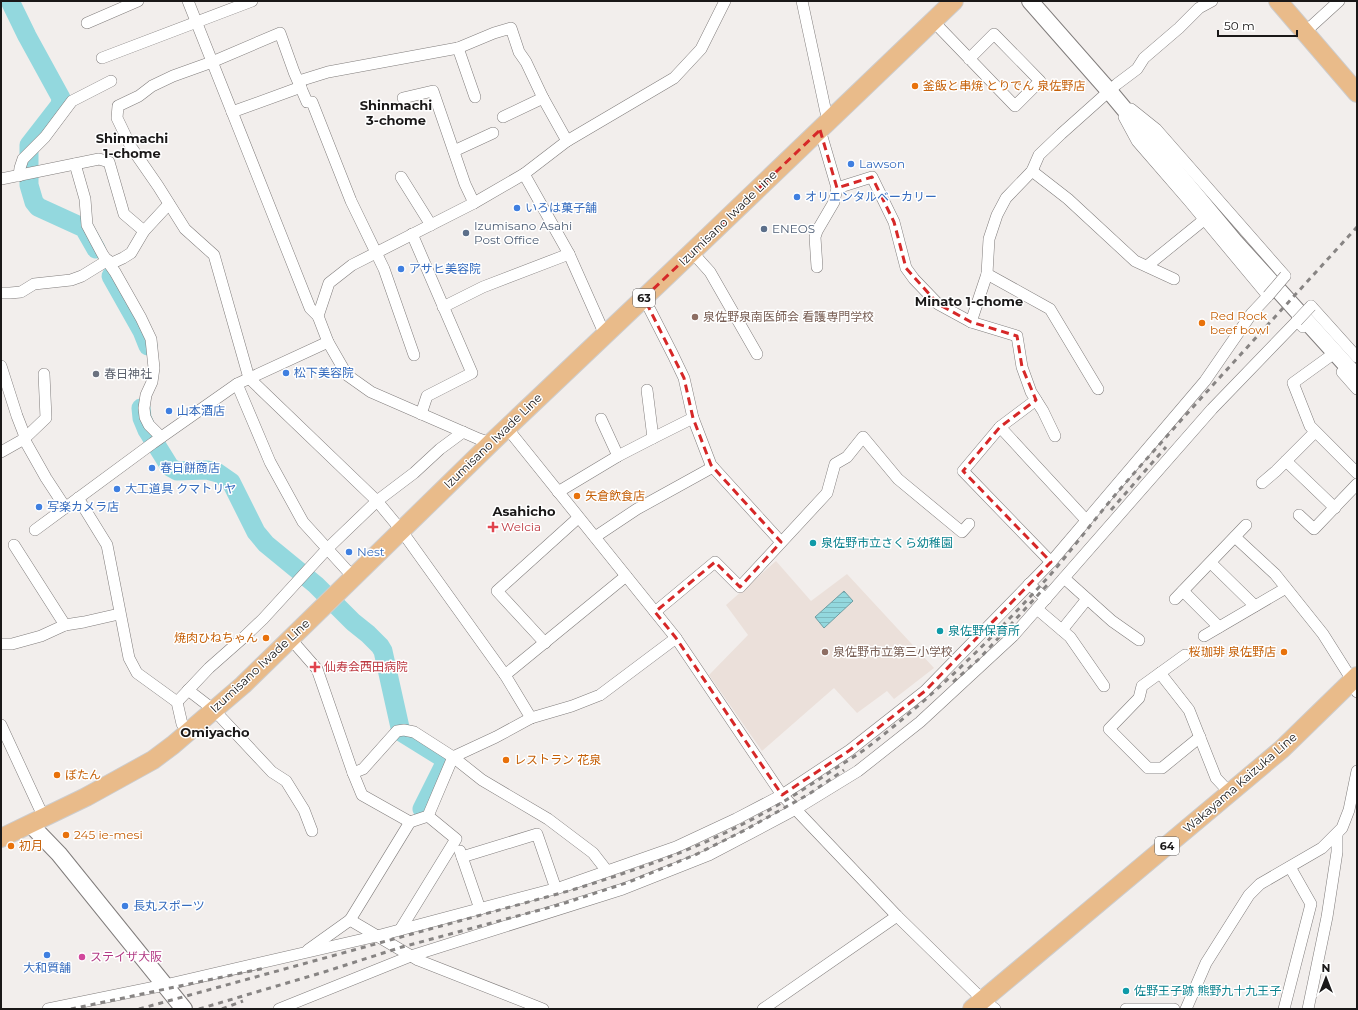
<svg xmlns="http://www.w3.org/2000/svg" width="1358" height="1010" font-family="Montserrat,'Noto Sans JP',sans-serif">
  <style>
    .built { fill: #ebe0da }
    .water { fill: url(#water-rules); stroke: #6f9ea3 }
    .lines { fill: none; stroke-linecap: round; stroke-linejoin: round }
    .river { stroke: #93d8de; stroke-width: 19 }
    .street-casing { stroke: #817d7c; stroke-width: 12 }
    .secondary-casing { stroke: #817d7c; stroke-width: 18 }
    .primary-casing { stroke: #cdcccc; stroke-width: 20 }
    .street { stroke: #fff; stroke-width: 11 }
    .secondary { stroke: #fff; stroke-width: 16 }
    .primary { stroke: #e9bb8a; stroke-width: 18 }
    .rail { stroke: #878483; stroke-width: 3; stroke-dasharray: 5 5; stroke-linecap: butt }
    .street-bridge-casing { stroke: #817d7c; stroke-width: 12; stroke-linecap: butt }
    .street-bridge { stroke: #fff; stroke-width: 11 }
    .marked { fill: none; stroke: #d62828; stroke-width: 3; stroke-dasharray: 8 5; stroke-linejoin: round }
    .food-dot { fill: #e8710a; stroke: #fff; stroke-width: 1.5 }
    .shop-dot { fill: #3f7fe0; stroke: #fff; stroke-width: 1.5 }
    .service-dot { fill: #5c6f8a; stroke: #fff; stroke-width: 1.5 }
    .education-dot { fill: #8d6e63; stroke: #fff; stroke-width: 1.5 }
    .worship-dot { fill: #6b7280; stroke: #fff; stroke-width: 1.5 }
    .health-dot { fill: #e0444e; stroke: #fff; stroke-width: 1.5 }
    .culture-dot { fill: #0f9aa8; stroke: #fff; stroke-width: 1.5 }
    .hotel-dot { fill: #d1479c; stroke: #fff; stroke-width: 1.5 }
    .labels { text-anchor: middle; stroke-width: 3; stroke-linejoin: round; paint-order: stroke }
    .shield { fill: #fff; stroke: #5f5d5d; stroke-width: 1 }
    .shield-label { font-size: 11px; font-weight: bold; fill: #1a1818 }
    .food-label { font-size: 12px; fill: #c56008; stroke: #fff; text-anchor: start }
    .shop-label { font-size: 12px; fill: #366cbe; stroke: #fff; text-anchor: start }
    .street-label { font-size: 12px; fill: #1a1818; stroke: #fff }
    .service-label { font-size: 12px; fill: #4e5e75; stroke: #fff; text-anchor: start }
    .education-label { font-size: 12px; fill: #785e54; stroke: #fff; text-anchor: start }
    .worship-label { font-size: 12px; fill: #5b616d; stroke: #fff; text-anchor: start }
    .health-label { font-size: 12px; fill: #be3a42; stroke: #fff; text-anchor: start }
    .culture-label { font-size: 12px; fill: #0d838f; stroke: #fff; text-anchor: start }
    .hotel-label { font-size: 12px; fill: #b23c85; stroke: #fff; text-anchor: start }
    .neighbourhood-label { font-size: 13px; font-weight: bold; fill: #1a1818; stroke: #fff }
  </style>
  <defs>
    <pattern id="water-rules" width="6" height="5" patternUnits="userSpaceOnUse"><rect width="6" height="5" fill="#93d8de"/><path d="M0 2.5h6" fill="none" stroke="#7eb9be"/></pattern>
  </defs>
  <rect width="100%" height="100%" fill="#f2eeec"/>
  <!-- built -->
  <polygon class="built" points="776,561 811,601 847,574 934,668 894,699 887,691 857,713 834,688 762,751 709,675 748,635 726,605"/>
  <!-- water -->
  <polygon class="water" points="844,591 853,601 824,628 815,617"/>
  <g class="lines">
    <!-- river -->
    <g class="river">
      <polyline points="10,1 27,36 61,98 60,105 29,145 29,185 34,202 38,207 84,228 96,249"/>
      <polyline points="111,276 142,331 148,346"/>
      <polyline points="141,408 142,418 147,430 170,467 177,471 207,470 218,473 231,482 256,532 266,544 316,585 353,622 368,634 380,646 383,651 401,732 443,758 444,765 422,809"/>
    </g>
    <defs>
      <g id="street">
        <polyline points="188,1 310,308 318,316"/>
        <polyline points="802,1 828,122"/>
        <polyline points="933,21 1015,106 1040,81 994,34 969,59"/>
        <polyline points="87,23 138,1"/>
        <polyline points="1305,32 1339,1"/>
        <polyline points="458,48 475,97"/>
        <polyline points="102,58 252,1"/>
        <polyline points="299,81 328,72 458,48 494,33 511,28 519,52 526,62 543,98 567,141"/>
        <polyline points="403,98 433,91 465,184 474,203"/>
        <polyline points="1131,109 1156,129 1285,276"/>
        <polyline points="232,112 301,87"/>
        <polyline points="503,117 543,98"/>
        <polyline points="454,151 493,133"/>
        <polyline points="75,164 85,199 87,225 103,255 115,272 141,318 151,339 154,368 152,382 146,395 144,408 145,417 149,425 161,437"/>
        <polyline points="1032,171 1068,199 1135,261 1174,279"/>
        <polyline points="524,174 569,254 605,335"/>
        <polyline points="19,176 20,168 23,159 45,137 72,101 111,81"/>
        <polyline points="401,177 431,225"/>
        <polyline points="1,179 99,159 109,162 124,214 144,231"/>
        <polyline points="837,188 872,177 894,222 906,268 914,279 938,304 971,322 1017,336 1022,367 1031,392 1043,411 1055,436"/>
        <polyline points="412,234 472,373 427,396 421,414"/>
        <polyline points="692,252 710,272 757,354"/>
        <polyline points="110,264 123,258 131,253 144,231 169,204"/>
        <polyline points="1147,266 1205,219"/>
        <polyline points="817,267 815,237 817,231 834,202 837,188 820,130"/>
        <polyline points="987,274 1050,309 1098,389"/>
        <polyline points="1,293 10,293 21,292 34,284 71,280 82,276 108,260"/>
        <polyline points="644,298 673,355 684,378 693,418 653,438"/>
        <polyline points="1311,306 1357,357"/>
        <polyline points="443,307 483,287 569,254"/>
        <polyline points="971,322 987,274 989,239 997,215 1006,198 1032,171 1039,155 1061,134 1117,84 1137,69 1144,58 1179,28 1199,8 1212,1"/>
        <polyline points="414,355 384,269 351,201 312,102 307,102 294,72 280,33 212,62 173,76 152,86 139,96 118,106 117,118 131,147 158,186 185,229 214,255 249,378 377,501 401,530 505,675 531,718"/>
        <polyline points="1329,357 1293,383 1310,426 1357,473"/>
        <polyline points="1,366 17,416 24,434 24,439 46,478 65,507"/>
        <polyline points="1342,372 1357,389"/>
        <polyline points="237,384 270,462 303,522 353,577"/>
        <polyline points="693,418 711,465 781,542"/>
        <polyline points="601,419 618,456"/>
        <polyline points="1000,427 1036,400"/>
        <polyline points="507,428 676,638 782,795 897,916 983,1000 995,1009"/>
        <polyline points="491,443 479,439 371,392 347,375 328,342 318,316 329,283 352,265 474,203 524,174 567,141 674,78 701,49 725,1"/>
        <polyline points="1,452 24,439 46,418 44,374"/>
        <polyline points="1286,461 1335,508"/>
        <polyline points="1262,483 1276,471 1315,432"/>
        <polyline points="558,492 618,456 653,438 647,390"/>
        <polyline points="78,498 107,545 129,658 137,673 177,702 182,724 190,730"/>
        <polyline points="1299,515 1314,529 1357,484"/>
        <polyline points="35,530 153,443 237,384 328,342"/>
        <polyline points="595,537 637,509 713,467"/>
        <polyline points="1235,537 1275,574 1323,634 1352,680 1357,692"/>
        <polyline points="14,545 65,625"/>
        <polyline points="1051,562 963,471 1000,427 1086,520"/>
        <polyline points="1211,563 1255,606"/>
        <polyline points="1064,578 1112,621 1139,640"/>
        <polyline points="1029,584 1046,599"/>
        <polyline points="1183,591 1219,627"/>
        <polyline points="1175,599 1246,525"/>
        <polyline points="1037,609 1070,637 1104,686"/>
        <polyline points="655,612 715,562 740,587 827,493 835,464 847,457 863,437 898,479 962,532 969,524"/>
        <polyline points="1062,630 1087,599"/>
        <polyline points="1204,636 1286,588"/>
        <polyline points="287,641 296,645 317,669 353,773 362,795 410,822"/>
        <polyline points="545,643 497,591 578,518"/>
        <polyline points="1,644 12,644 41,636 65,625 84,622 119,614"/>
        <polyline points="1185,655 1142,686 1139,698 1109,729 1148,768 1162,768 1200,737"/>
        <polyline points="1160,673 1189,710 1216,778 1230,793"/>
        <polyline points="505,675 626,576"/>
        <polyline points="188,690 214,710 272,772 286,781 304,810 312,831"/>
        <polyline points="177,702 209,668 243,638 263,619 327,549 377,501 414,473 440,449 463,432"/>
        <polyline points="1,725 44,818"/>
        <polyline points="353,773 363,769 397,731 404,730 414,732 453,757 482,780 548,819 593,853 607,871"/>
        <polyline points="460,851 480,909"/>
        <polyline points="462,857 537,834 556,889"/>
        <polyline points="350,920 410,822 428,816 453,757 496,737 531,718 572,706 600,695 676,638"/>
        <polyline points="400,930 456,839 428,816"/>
        <polyline points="308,950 350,920 418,960 543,1009"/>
        <polyline points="48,1009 165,985 377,936 562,887 676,847 736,819 782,795 850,750 925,691 1051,562 1205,381 1252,313 1268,296 1189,201 1137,141 1124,117"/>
        <polyline points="279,1009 411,956 623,889 709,855 796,809 858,771 920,722 1013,636 1212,409 1297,321 1303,327"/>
        <polyline points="763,1009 897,916"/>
        <polyline points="1126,1009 1174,1009"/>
        <polyline points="1186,1009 1206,963 1249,895 1260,884 1322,848 1342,828 1349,810 1357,771"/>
        <polyline points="1284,1009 1311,904 1290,867"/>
        <polyline points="1308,1009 1327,917 1337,852 1337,834"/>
      </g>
      <g id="secondary">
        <polyline points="1030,1 1110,92 1235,242 1357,377"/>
        <polyline points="31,825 59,854 184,1009"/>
      </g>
      <g id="primary">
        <polyline points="1278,1 1357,93"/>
        <polyline points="1,838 86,797 153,760 173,745 243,685 491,443 668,275 954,1"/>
        <polyline points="972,1009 1282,749 1357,676"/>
      </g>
    </defs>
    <!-- street casing -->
    <use href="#street" class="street-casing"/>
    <!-- secondary casing -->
    <use href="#secondary" class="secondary-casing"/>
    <!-- primary casing -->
    <use href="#primary" class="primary-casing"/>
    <!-- street -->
    <use href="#street" class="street"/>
    <!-- secondary -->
    <use href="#secondary" class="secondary"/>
    <!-- primary -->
    <use href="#primary" class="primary"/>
    <!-- rail -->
    <g class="rail">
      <polyline points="1111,510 1166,447"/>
      <polyline points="953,682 979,659 1049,583"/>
      <polyline points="71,1009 265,968"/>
      <path d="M139 1009 572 890C630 872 689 852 743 824 771 810 798 793 824 776 837 767 851 759 864 750 932 698 994 637 1051 574 1075 546 1097 516 1121 488 1198 400 1278 314 1357 227"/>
      <polyline points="199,1009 324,972 402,947 562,904 629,882 697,854 745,830 809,794 844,770"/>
      <polyline points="222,1009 243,1001"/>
    </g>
    <defs>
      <g id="street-bridge">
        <polyline points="1268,296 1285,276"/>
        <polyline points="1297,321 1311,306"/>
      </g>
    </defs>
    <!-- street-bridge casing -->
    <use href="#street-bridge" class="street-bridge-casing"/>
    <!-- street-bridge -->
    <use href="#street-bridge" class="street-bridge"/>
  </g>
  <!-- marked area -->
  <path class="marked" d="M820 130 837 188 872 177 894 222 906 268 938 304 971 322 1017 336 1022 367 1036 400 1000 427 963 471 1051 562 925 691 850 750 782 795 676 638 655 612 715 562 740 587 781 542 711 465 693 418 684 378 644 298Z"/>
  <!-- markers -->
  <g class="food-dot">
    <circle cx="915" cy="86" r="4"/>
    <circle cx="1202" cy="323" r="4"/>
    <circle cx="577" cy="496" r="4"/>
    <circle cx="266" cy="638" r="4"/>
    <circle cx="1284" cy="652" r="4"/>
    <circle cx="506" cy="760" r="4"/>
    <circle cx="57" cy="775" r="4"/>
    <circle cx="66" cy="835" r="4"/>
    <circle cx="11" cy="846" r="4"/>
  </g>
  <g class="shop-dot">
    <circle cx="851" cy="164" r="4"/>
    <circle cx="797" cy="197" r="4"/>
    <circle cx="517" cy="208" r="4"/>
    <circle cx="401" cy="269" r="4"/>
    <circle cx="286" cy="373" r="4"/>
    <circle cx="169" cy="411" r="4"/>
    <circle cx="152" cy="468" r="4"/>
    <circle cx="117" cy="489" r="4"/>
    <circle cx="39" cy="507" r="4"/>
    <circle cx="349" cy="552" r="4"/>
    <circle cx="125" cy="906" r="4"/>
    <circle cx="47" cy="955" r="4"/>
  </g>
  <g class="service-dot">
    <circle cx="764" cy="229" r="4"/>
    <circle cx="466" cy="233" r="4"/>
  </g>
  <g class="education-dot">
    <circle cx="695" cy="317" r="4"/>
    <circle cx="825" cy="652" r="4"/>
  </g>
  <circle class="worship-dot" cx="96" cy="374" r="4"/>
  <g class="health-dot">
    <path d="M491 521h4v4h4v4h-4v4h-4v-4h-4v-4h4z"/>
    <path d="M313 661h4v4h4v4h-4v4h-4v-4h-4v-4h4z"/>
  </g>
  <g class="culture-dot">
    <circle cx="813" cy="543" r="4"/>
    <circle cx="940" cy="631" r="4"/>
    <circle cx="1126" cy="991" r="4"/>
  </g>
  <circle class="hotel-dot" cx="82" cy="957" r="4"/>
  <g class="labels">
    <!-- shield labels -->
    <g class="shield">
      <rect x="633" y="289" width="22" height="18" rx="3"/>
      <rect x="1155" y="837" width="24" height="18" rx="3"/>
    </g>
    <g class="shield-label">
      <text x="644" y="302">63</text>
      <text x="1167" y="850">64</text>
    </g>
    <!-- food labels -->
    <g class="food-label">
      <text x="923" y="90">釜飯と串焼 とりでん 泉佐野店</text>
      <text x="1210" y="320">Red Rock<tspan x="1210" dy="14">beef bowl</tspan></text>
      <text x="585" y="500">矢倉飲食店</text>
      <text x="258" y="642" text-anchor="end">焼肉ひねちゃん</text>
      <text x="1276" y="656" text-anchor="end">桜珈琲 泉佐野店</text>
      <text x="514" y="764">レストラン 花泉</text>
      <text x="65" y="779">ぼたん</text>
      <text x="74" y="839">245 ie-mesi</text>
      <text x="19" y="850">初月</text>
    </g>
    <!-- shop labels -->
    <g class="shop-label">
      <text x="859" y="168">Lawson</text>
      <text x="805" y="201">オリエンタルベーカリー</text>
      <text x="525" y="212">いろは菓子舗</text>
      <text x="409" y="273">アサヒ美容院</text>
      <text x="294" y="377">松下美容院</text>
      <text x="177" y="415">山本酒店</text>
      <text x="160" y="472">春日餅商店</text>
      <text x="125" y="493">大工道具 クマトリヤ</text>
      <text x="47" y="511">写楽カメラ店</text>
      <text x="357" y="556">Nest</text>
      <text x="133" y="910">長丸スポーツ</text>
      <text x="47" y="972" text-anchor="middle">大和質舗</text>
    </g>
    <!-- street labels -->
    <g class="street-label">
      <text transform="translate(728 218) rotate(-44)" y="4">Izumisano Iwade Line</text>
      <text transform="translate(493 441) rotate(-44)" y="4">Izumisano Iwade Line</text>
      <text transform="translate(260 666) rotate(-43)" y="4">Izumisano Iwade Line</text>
      <text transform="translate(1240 783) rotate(-41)" y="4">Wakayama Kaizuka Line</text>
    </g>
    <!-- service labels -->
    <g class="service-label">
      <text x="474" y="230">Izumisano Asahi<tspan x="474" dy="14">Post Office</tspan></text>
      <text x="772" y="233">ENEOS</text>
    </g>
    <!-- education labels -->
    <g class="education-label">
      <text x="703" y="321">泉佐野泉南医師会 看護専門学校</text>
      <text x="833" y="656">泉佐野市立第三小学校</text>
    </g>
    <!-- worship labels -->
    <g class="worship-label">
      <text x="104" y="378">春日神社</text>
    </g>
    <!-- health labels -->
    <g class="health-label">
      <text x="501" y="531">Welcia</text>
      <text x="324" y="671">仙寿会西田病院</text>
    </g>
    <!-- culture labels -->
    <g class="culture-label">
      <text x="821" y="547">泉佐野市立さくら幼稚園</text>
      <text x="948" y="635">泉佐野保育所</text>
      <text x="1134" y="995">佐野王子跡 熊野九十九王子</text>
    </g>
    <!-- hotel labels -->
    <g class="hotel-label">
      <text x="90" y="961">ステイザ大阪</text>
    </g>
    <!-- neighbourhood labels -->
    <g class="neighbourhood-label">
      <text x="396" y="110">Shinmachi<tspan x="396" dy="15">3-chome</tspan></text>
      <text x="132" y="143">Shinmachi<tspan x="132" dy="15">1-chome</tspan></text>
      <text x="969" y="306">Minato 1-chome</text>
      <text x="524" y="516">Asahicho</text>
      <text x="215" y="737">Omiyacho</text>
    </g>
  </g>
  <!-- border -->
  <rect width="1358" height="1010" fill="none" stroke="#1a1818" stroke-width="4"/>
  <!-- north arrow -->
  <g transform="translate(1326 978)" stroke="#ffffff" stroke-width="3" paint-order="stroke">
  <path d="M0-3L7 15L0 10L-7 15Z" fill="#1a1818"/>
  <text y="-6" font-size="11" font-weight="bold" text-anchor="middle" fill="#1a1818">N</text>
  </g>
  <!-- scale -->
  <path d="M1218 30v6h79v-6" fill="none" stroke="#1a1818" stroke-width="2"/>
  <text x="1224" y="30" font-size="12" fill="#1a1818" stroke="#ffffff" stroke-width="3" paint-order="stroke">50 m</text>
</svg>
